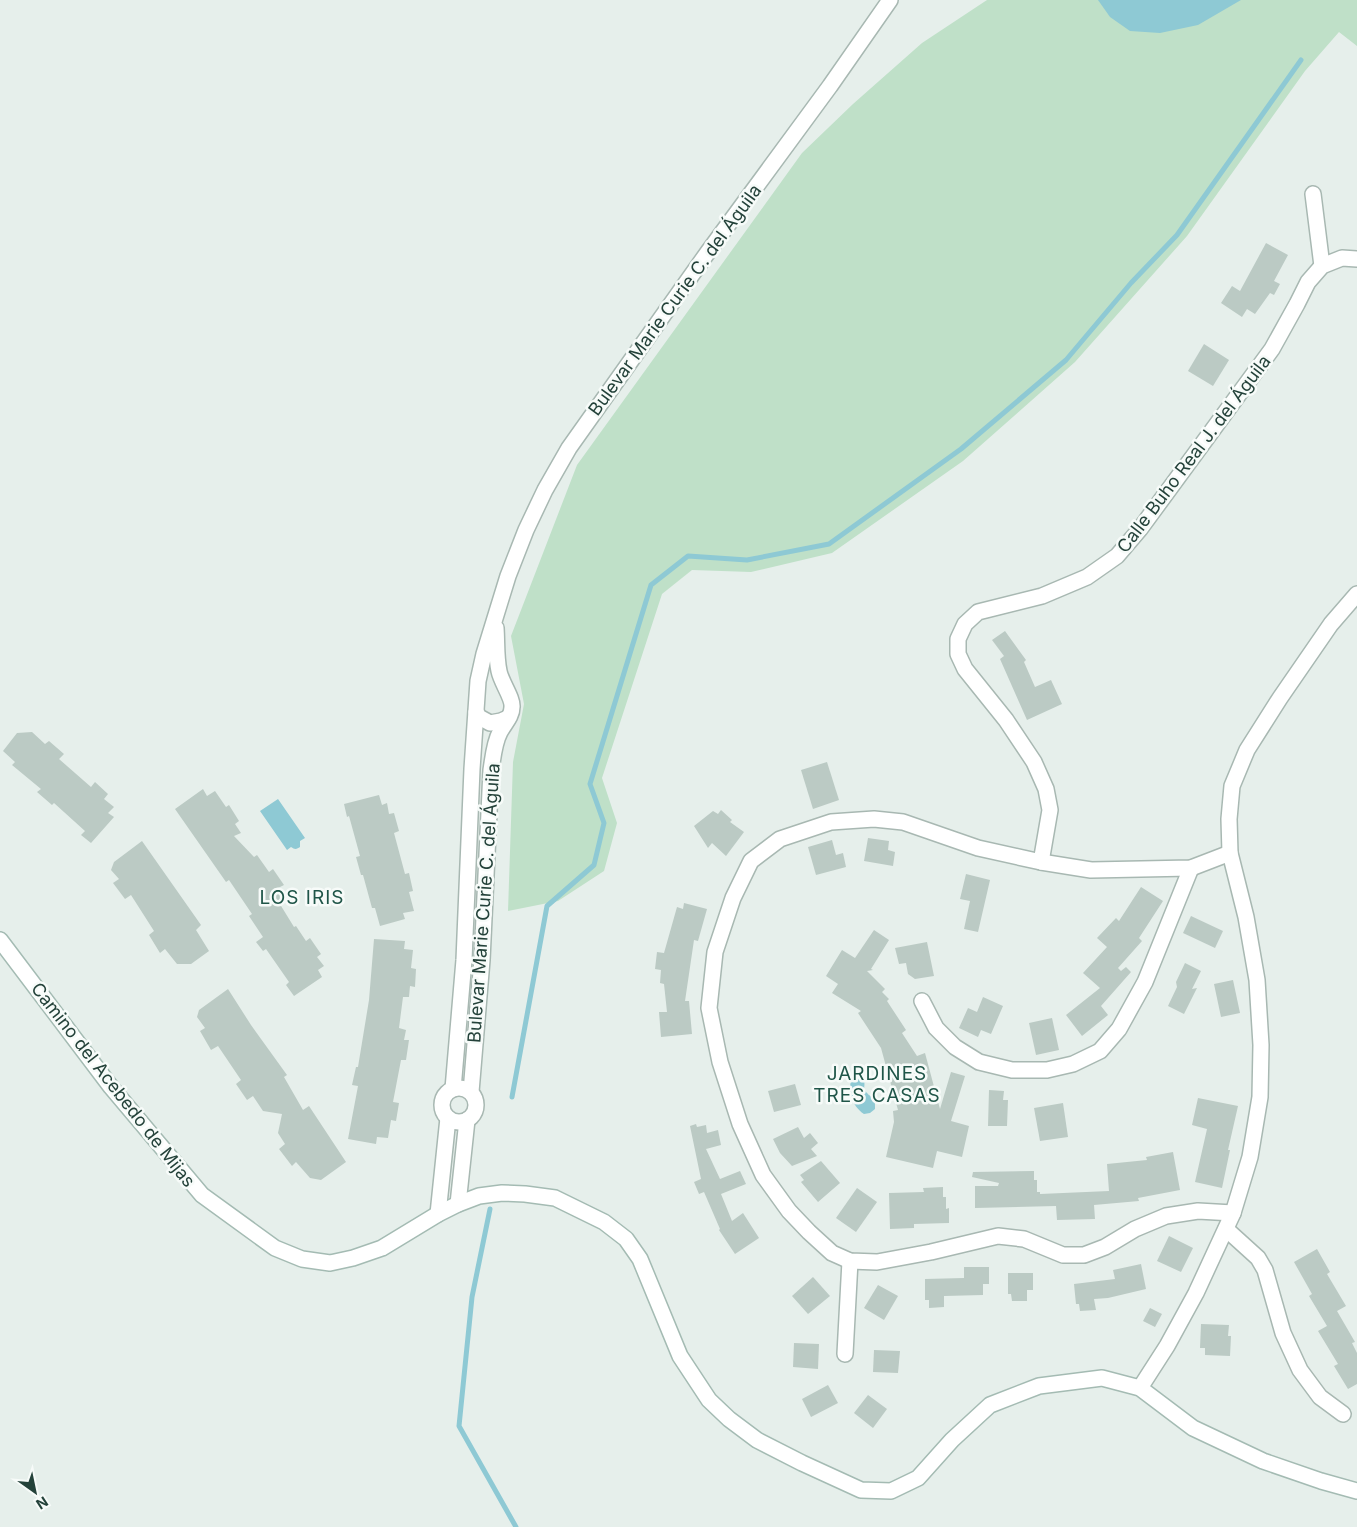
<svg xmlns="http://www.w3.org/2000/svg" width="1357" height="1527" font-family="Inter,sans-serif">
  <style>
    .green { fill: #bfe0c8 }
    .water { fill: #8ec9d4 }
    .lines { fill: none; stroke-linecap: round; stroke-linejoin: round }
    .stream { stroke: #8ec9d4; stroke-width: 5 }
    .building { fill: #bbcac4 }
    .street-casing { stroke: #a8b8b2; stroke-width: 18 }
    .secondary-casing { stroke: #a4bbb3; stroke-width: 18 }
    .street { stroke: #fff; stroke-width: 15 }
    .secondary { stroke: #fff; stroke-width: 15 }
    .labels { text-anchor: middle; stroke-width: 5; stroke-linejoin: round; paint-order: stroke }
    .street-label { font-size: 18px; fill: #24423a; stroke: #f7fbf9 }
    .neighbourhood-label { font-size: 19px; letter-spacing: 1px; fill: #1f5548; stroke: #f7fbf9 }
  </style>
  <rect width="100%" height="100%" fill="#e6efeb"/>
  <!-- green -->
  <polygon class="green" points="987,0 1357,0 1357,46 1339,32 1305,71 1187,236 1075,362 963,461 832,553 751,572 692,570 662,594 602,778 617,823 604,871 558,901 508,911 513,762 524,704 511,636 577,465 802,153 853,104 922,43"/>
  <!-- water -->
  <g class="water">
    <polygon points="1098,0 1241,0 1198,25 1160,33 1130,31 1110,17"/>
    <path d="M278 799 305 838 300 841V847C297 849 295 850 291 847L287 850 260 811Z"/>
    <path d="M859 1075C865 1079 865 1083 864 1089 870 1099 876 1095 875 1109L870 1113 864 1114C852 1106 845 1088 854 1076Z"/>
  </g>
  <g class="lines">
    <!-- stream -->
    <g class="stream">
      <polyline points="512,1097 547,906 594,865 604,823 590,784 651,585 688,556 747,560 829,544 961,449 1066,360 1131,283 1177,235 1301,60"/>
      <polyline points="490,1209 472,1297 459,1426 516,1527"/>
    </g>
  </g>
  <!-- building -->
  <g class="building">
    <polygon points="1266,243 1288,255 1274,281 1280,284 1274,295 1270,293 1255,314 1247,309 1242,317 1221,303 1232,286 1240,291"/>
    <polygon points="1204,344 1229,360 1213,386 1188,371"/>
    <polygon points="1005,631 1026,660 1024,662 1035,687 1051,680 1062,704 1027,720 1000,659 1004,656 992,640"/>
    <polygon points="32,732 45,744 49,741 64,754 59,759 91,787 95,782 108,794 104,799 114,807 108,813 114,817 91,843 81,835 85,831 54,803 52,805 37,792 41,789 12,765 15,762 3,751 17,733"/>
    <polygon points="827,762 839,800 813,809 801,770"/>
    <polygon points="203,789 207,796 215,791 226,807 229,805 239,821 235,824 241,833 234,836 254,857 257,855 269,872 273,869 284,885 278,888 284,897 278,901 294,927 296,926 306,941 310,938 321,954 317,957 324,966 318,970 322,977 294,996 286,985 289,982 266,949 263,951 256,942 263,937 249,916 252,914 229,880 226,882 175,809"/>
    <polygon points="379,795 382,805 387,803 389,814 394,813 399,831 394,833 405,874 409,873 413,891 409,892 414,911 403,913 405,919 380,926 375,908 372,908 363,875 361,875 356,857 360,856 349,816 347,817 344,804"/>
    <polygon points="721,810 732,820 730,822 744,832 726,856 712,843 708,848 694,826 713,811 718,814"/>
    <polygon points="868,838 889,841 888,850 895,852 893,866 864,861"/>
    <polygon points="832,840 836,855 843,853 846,867 816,875 808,847"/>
    <polygon points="142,841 201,925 196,930 209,951 191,964 177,964 165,949 160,953 149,935 154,931 131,895 125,899 113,883 119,879 111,870 114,862"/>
    <polygon points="966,874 990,880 978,932 964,929 970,901 960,899"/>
    <polygon points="1141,887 1163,901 1139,938 1142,941 1118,968 1121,971 1126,967 1131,972 1101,1006 1108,1015 1082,1036 1066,1015 1100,988 1083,973 1107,947 1097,938 1116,918 1119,921"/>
    <polygon points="684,903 707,909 698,941 694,940 685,1001 689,1001 692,1034 661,1037 659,1012 667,1012 664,984 660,983 661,970 655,969 657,952 664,953 677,907 683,909"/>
    <polygon points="1191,916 1223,931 1215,948 1183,933"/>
    <polygon points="874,930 889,940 871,969 873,970 867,971 885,989 882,992 889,999 887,1001 906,1030 902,1033 917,1056 925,1053 940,1109 951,1072 965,1076 951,1121 969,1126 962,1157 937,1151 933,1168 886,1157 894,1122 893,1111 898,1110 881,1048 858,1013 861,1011 832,993 838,984 826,976 842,950 855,958"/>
    <polygon points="374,939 405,941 404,949 413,950 411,968 416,969 415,987 410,986 409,997 403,997 399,1028 406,1030 404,1040 409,1040 406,1060 401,1060 393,1102 399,1103 396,1121 391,1120 388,1138 377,1137 376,1144 348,1139 358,1086 352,1085 356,1067 358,1067 369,1000"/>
    <polygon points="927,942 934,976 915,979 908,974 906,963 899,964 895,948"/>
    <polygon points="1185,963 1201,971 1192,989 1197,988 1184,1014 1168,1006 1177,987 1176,982"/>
    <polygon points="1233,980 1240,1013 1221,1017 1214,984"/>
    <polygon points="228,989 251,1025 287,1075 284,1077 303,1110 309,1106 346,1162 321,1180 310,1178 296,1162 292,1166 279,1149 285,1144 278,1133 282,1114 263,1111 253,1096 247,1100 236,1084 241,1080 218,1046 211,1050 200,1031 205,1028 197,1017 199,1010"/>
    <polygon points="983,997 1003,1006 991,1034 981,1030 978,1037 959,1028 968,1008 977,1012"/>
    <polygon points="1052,1018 1059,1050 1036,1055 1029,1023"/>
    <polygon points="795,1084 801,1105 774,1112 768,1091"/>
    <polygon points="989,1090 1004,1091 1003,1100 1008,1100 1007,1126 988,1126"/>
    <polygon points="1198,1098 1238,1106 1228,1150 1230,1150 1222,1188 1195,1182 1207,1129 1192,1125"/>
    <polygon points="1063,1103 1068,1137 1040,1141 1034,1108"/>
    <polygon points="696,1124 697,1127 706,1125 707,1133 718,1130 721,1145 706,1149 720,1179 740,1171 746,1184 721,1194 732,1221 743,1213 759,1238 735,1254 719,1230 720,1229 704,1192 699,1194 694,1182 701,1179 690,1126"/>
    <polygon points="798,1127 804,1138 810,1133 818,1143 811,1149 817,1156 792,1166 780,1153 773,1139"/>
    <polygon points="1173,1152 1180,1190 1138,1198 1139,1201 1094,1205 1095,1219 1057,1220 1056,1206 975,1208 975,1186 998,1186 999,1183 972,1177 973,1172 1034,1171 1034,1180 1037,1180 1037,1192 1040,1192 1040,1194 1109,1191 1107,1164 1147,1160 1146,1157"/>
    <polygon points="821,1161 840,1183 818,1202 801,1182 804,1180 800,1175"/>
    <polygon points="943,1187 943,1197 946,1197 946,1209 949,1208 949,1223 914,1224 914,1228 890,1229 889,1193 924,1192 923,1188"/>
    <polygon points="857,1188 877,1202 856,1232 836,1218"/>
    <polygon points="1169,1236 1193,1248 1181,1272 1157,1261"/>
    <polygon points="1317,1249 1330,1272 1327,1274 1346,1306 1337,1311 1355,1342 1352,1343 1357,1353 1357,1384 1348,1389 1334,1366 1338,1364 1318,1331 1327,1326 1309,1296 1312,1294 1294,1262"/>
    <polygon points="1141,1264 1146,1289 1108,1298 1094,1299 1096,1310 1080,1311 1079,1304 1076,1304 1074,1284 1115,1279 1113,1270"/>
    <polygon points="964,1267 989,1267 989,1284 983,1284 983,1295 944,1296 944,1307 929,1308 929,1300 925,1300 925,1279 964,1278"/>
    <polygon points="1008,1273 1033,1273 1033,1290 1027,1290 1027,1301 1012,1301 1011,1294 1008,1294"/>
    <polygon points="813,1277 830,1296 808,1314 792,1296"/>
    <polygon points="878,1285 898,1296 884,1320 864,1308"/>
    <polygon points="1150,1308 1162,1314 1155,1327 1143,1321"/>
    <polygon points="1201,1324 1229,1325 1228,1336 1231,1336 1230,1356 1205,1355 1205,1348 1200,1348"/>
    <polygon points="794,1343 819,1344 818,1369 793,1367"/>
    <polygon points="874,1350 900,1351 898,1373 873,1372"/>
    <polygon points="828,1385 838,1403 811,1417 802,1399"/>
    <polygon points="868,1395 887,1409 873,1428 854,1413"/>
  </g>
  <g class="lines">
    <defs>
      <g id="street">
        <polyline points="1313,194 1322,266"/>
        <polyline points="476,712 479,717 490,723 501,721 508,718"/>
        <polyline points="1230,853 1191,868 1091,870 1041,862 978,848 903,822 874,819 831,822 780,839 751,861 733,898 715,952 709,1008 720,1062 740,1124 763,1175 789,1211 809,1232 832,1253 850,1261 877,1262 931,1252 998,1236 1024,1239 1063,1255 1084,1255 1105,1247 1135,1229 1166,1216 1198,1211 1233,1213"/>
        <polyline points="1041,862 1050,810 1046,789 1034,762 1006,720 965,669 958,654 958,639 965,624 978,612 1042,596 1087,577 1117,556 1140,529 1272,349 1297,304 1308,282 1322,266 1342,258 1357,259"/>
        <polyline points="922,1001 936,1028 955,1047 979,1062 1012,1070 1047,1070 1073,1064 1100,1051 1119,1029 1145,982 1191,868"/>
        <circle cx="459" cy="1105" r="17"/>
        <polyline points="453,1089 464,960 472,769 478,681 484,654 508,576 526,530 545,490 569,448 708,252 830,86 890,0"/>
        <path d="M471 1092 482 960 491 770C493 758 494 743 500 732 504 724 512 717 512 707 513 698 501 682 499 671 496 657 497 642 496 628"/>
        <polyline points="458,1204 467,1120"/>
        <polyline points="438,1214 448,1118"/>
        <polyline points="1226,1229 1258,1258 1265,1270 1283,1333 1300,1370 1320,1397 1343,1414"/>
        <polyline points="845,1354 850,1261"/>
        <polyline points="1140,1388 1167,1346 1196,1293 1233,1213 1250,1157 1260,1097 1261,1045 1257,980 1246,917 1230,853 1229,819 1232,786 1247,750 1280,698 1331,624 1357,594"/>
      </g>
      <polyline id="secondary" points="0,940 111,1087 202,1195 275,1248 302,1259 330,1263 353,1258 382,1248 438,1214 458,1204 479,1196 502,1193 525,1194 555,1198 604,1222 626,1239 640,1259 680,1356 709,1400 729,1419 757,1440 802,1463 861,1490 891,1491 918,1478 952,1440 990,1405 1039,1386 1102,1378 1140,1388 1193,1428 1263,1461 1321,1481 1357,1491"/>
    </defs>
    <!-- street casing -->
    <use href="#street" class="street-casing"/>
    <!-- secondary casing -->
    <use href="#secondary" class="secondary-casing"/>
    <!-- street -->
    <use href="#street" class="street"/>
    <!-- secondary -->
    <use href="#secondary" class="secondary"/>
  </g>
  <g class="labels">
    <!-- street labels -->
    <g class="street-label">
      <text transform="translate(675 300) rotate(-54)" y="6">Bulevar Marie Curie C. del Águila</text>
      <text transform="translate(1194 454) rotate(-53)" y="6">Calle Buho Real J. del Águila</text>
      <text transform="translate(484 903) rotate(-86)" y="6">Bulevar Marie Curie C. del Águila</text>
      <text transform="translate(113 1085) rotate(52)" y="6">Camino del Acebedo de Mijas</text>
    </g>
    <!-- neighbourhood labels -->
    <g class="neighbourhood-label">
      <text x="302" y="904">LOS IRIS</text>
      <text x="877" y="1080">JARDINES<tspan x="877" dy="22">TRES CASAS</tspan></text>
    </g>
  </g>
  <!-- north arrow -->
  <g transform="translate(35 1492) rotate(147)" stroke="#f7fbf9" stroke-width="4" paint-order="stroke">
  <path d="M0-4L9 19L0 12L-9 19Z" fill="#24423a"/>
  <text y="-8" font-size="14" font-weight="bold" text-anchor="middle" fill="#24423a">N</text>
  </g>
</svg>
